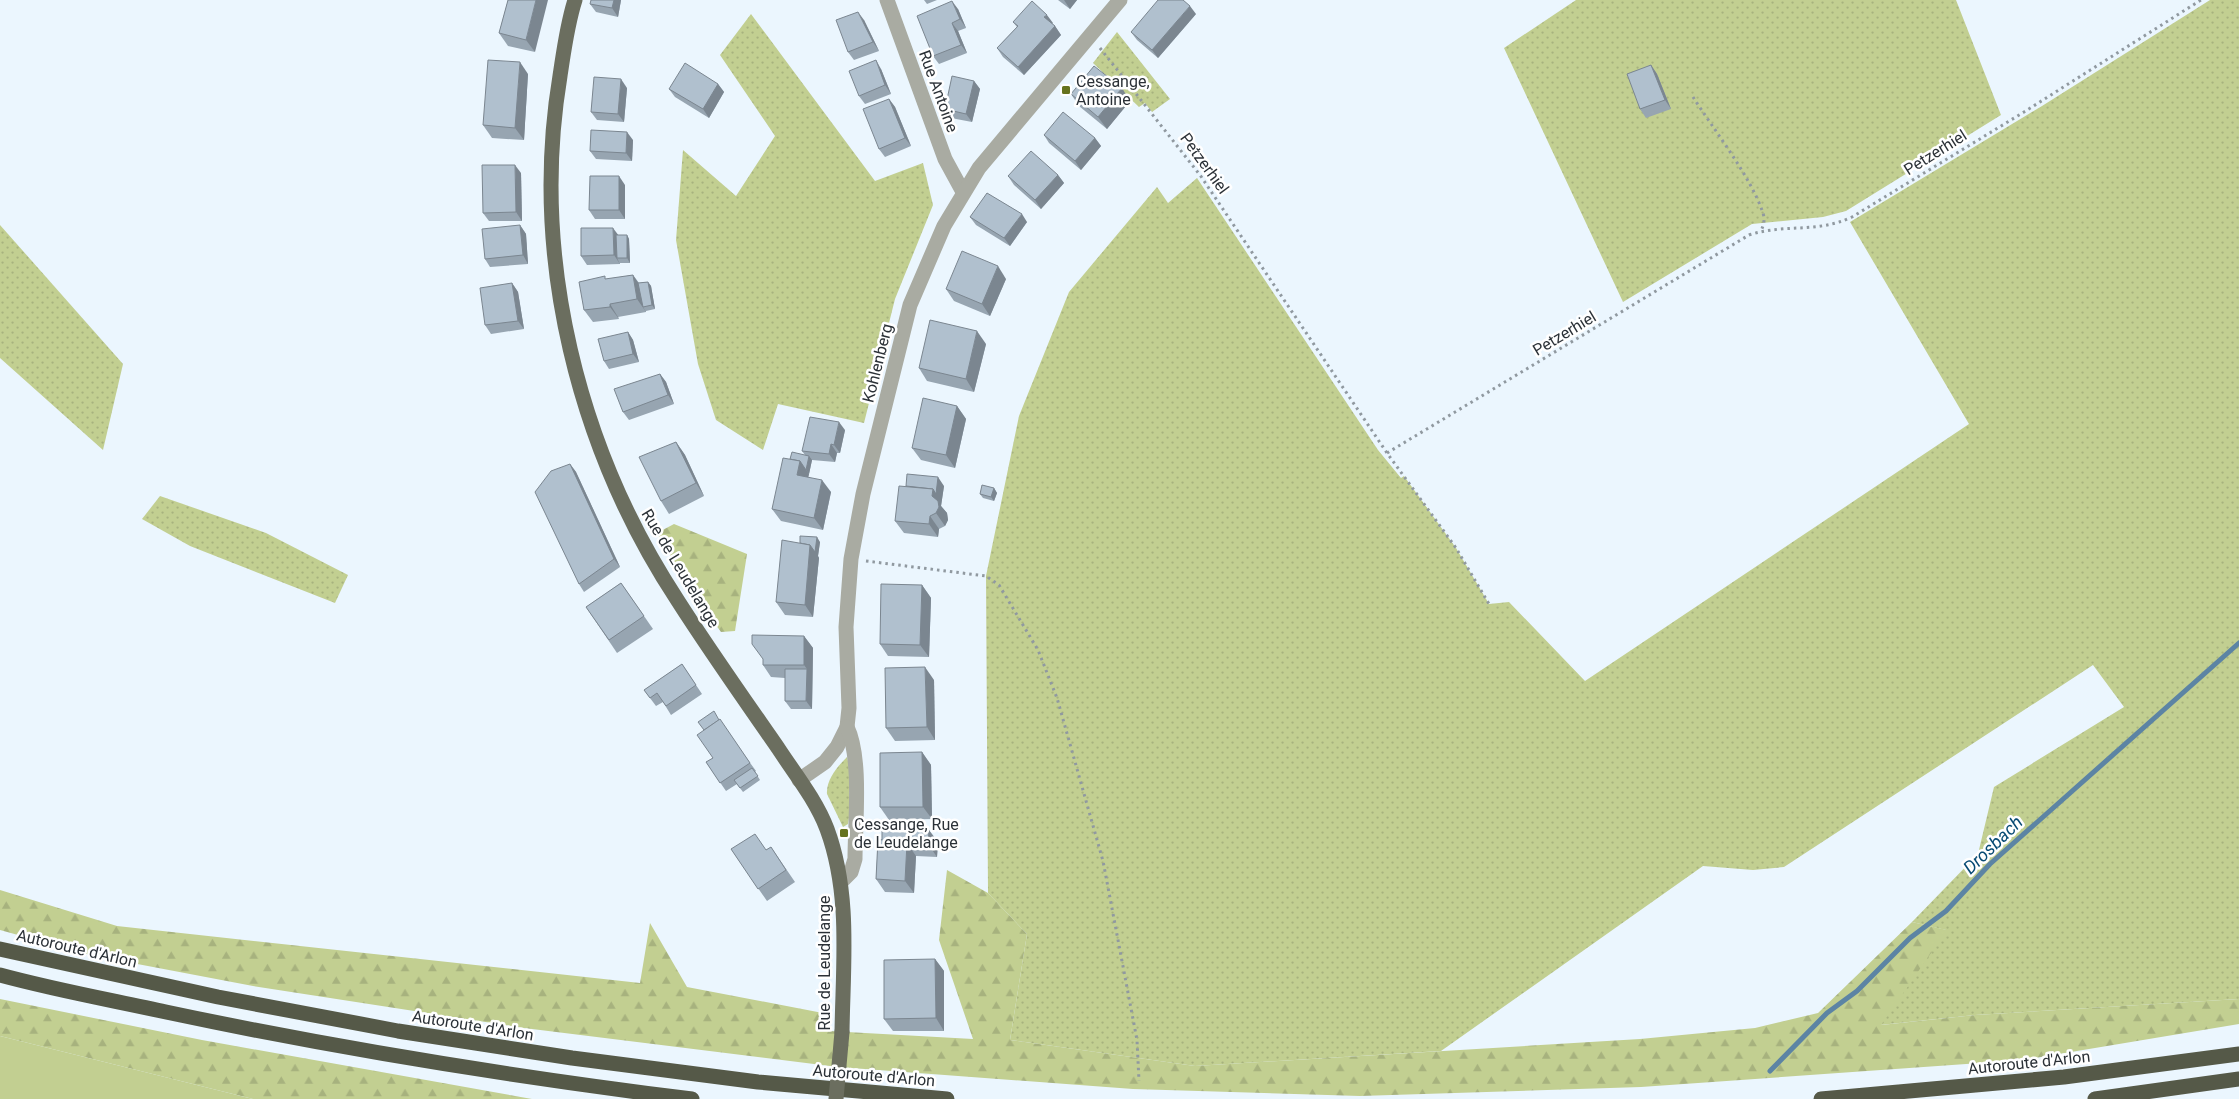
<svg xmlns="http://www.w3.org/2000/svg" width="2239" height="1099" font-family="Roboto,sans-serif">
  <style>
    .grass { fill: url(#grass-dots) }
    .forest { fill: url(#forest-firs) }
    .garden { fill: #c2cf91 }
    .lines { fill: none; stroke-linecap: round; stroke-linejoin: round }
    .stream { stroke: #5c84a4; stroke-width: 5 }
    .path { stroke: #9099a0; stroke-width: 3; stroke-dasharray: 2.5 4; stroke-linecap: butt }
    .minor { stroke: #a9aba2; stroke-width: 15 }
    .major { stroke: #6b6e5f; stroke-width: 15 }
    .highway { stroke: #555948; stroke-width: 15 }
    .major-bridge { stroke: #6b6e5f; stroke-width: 15 }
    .wall { fill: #97a5b1 }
    .shaded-wall { fill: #7b8690 }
    .building { fill: #b0c0ce; stroke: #7b8690 }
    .poi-dot { fill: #66731e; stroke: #fff; stroke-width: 2 }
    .labels { text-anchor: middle; stroke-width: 5; stroke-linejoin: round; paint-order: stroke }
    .poi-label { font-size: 16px; fill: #2b3137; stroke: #fff; text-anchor: start }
    .street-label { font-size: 16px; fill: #2b3137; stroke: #fff }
    .water-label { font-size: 18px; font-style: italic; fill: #084b74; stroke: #fff }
  </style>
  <defs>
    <pattern id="grass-dots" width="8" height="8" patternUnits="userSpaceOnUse" patternTransform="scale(1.25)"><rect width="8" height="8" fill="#c2cf91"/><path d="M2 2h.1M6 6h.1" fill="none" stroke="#a7b27e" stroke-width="1.8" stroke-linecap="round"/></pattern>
    <pattern id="forest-firs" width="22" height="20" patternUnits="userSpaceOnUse" patternTransform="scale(1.25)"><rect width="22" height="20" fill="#c2cf91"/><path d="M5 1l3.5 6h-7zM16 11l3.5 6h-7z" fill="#a7b27e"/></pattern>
  </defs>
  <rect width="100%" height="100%" fill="#ebf6fe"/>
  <!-- grass -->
  <g class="grass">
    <polygon points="1576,0 1956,0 2001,115 1846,211 1823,217 1752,224 1623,302 1504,48"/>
    <polygon points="2210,0 2239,0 2239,999 1975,1015 1880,1025 1946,930 1912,922 1978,854 1994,787 2124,707 2093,665 1784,867 1753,870 1703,866 1441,1051 1195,1066 1010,1040 1027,934 988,893 986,576 1019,416 1069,292 1157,187 1168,203 1197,178 1378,450 1401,478 1404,476 1456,548 1489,604 1509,602 1585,681 1969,424 1850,222 2042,106"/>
    <polygon points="751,14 875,181 923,163 933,205 895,299 864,423 778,404 763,450 716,420 698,364 676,240 683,150 736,196 775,136 720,55"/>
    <polygon points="1117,32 1170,99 1152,112 1145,103 1139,107 1093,63"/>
    <polygon points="0,225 123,364 103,450 0,358"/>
    <polygon points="160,496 266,533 348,575 335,603 190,546 142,519"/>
    <path d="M847 757 849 765V818L848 824 843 827 827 794C826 780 837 767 847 757Z"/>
  </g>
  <!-- forest -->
  <g class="forest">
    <polygon points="674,524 747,554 735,631 721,632 692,592 657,533"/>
    <polygon points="947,870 988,893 1027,934 1010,1040 1195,1066 1640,1039 1755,1028 1818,1013 1912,922 1947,930 1881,1025 1975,1015 2239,999 2239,1024 2023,1060 1641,1087 1360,1096 1133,1089 838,1067 524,1028 253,986 90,955 0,930 0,890 117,926 640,983 650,923 687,987 828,1014 829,1031 973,1039 939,940"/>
    <polygon points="0,999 202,1040 532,1099 253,1099 0,1036"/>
  </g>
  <!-- garden -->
  <polygon class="garden" points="0,1036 253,1099 0,1099"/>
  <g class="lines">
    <!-- stream -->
    <polyline class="stream" points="1770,1071 1827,1013 1857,991 1910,938 1946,911 1990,864 2239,643"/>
    <!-- path -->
    <g class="path">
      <polyline points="1100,48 1200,175 1387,453 1456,548 1489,604"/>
      <path d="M1693 97C1714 130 1751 177 1763 213 1765 220 1764 224 1761 231"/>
      <path d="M1387 453 1749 235C1786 223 1815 234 1852 217L2024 112 2201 0"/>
      <polyline points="866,561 986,576 999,585 1038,650 1057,698 1103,861 1137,1040 1139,1081"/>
    </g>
    <!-- minor -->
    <g class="minor">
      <polyline points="887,0 945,159 963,192"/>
      <polyline points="799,780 825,762 837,747 847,727 849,708 846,627 851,559 863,494 910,305 944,226 979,168 1120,0"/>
      <path d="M842 881 851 872 855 859C855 823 862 758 847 727"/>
    </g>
    <!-- major -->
    <path class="major" d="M575 0C567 25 564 50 560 76 530 257 578 449 678 601 710 651 744 699 778 748 795 774 816 800 827 829 851 894 843 964 842 1032"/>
    <!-- highway -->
    <g class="highway">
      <polyline points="0,949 218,997 398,1031 572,1058 758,1082 947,1099"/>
      <path d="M0 975C55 990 111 1000 166 1012 340 1049 515 1077 692 1099"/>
      <polyline points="1821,1099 2064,1077 2239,1054"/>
      <polyline points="2095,1099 2239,1079"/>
    </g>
    <!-- major-bridge -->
    <polyline class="major-bridge" points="836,1099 842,1032"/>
  </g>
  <!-- wall -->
  <g class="wall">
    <polygon points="508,0 535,52 508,46 499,33"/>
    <polygon points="621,0 618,17 596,12 590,4"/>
    <polygon points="924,0 937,0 927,4"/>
    <polygon points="1058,0 1077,0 1070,9"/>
    <polygon points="958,9 966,28 958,31 967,53 939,64 933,56"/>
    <polygon points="1196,14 1158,58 1137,40 1131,32"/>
    <polygon points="864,20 879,51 854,60 848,52"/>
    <polygon points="1013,22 1053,23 1052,24 1055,26 1061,35 1024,75 1003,57 997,48 1017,27"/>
    <polygon points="1651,65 1657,74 1671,109 1646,118 1640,109"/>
    <polygon points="881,69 891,94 865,104 859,96"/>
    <polygon points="528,74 524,140 492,138 483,125"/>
    <polygon points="974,81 980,89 972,122 951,118 945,109"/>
    <polygon points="718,84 724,92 709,118 675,97 669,89"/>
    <polygon points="627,88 624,122 597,120 591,112"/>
    <polygon points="1071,94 1130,101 1107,129 1079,106"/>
    <polygon points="889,99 895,107 911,146 885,157 879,149"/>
    <polygon points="1044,135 1095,138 1101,146 1081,170 1049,143"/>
    <polygon points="633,140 632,161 596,159 590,151"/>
    <polygon points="521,173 522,221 489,221 483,213"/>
    <polygon points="1058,175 1064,183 1041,209 1014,185 1008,176"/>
    <polygon points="625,185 625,219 595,219 589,210"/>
    <polygon points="970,217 1027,222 1010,246 976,225"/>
    <polygon points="520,225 526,234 528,264 490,267 485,259"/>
    <polygon points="618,235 627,235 629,239 630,263 620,263 620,264 587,265 581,256"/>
    <polygon points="633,275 639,283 648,282 651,286 655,309 646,311 646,312 618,317 619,319 593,322 584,310 607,279"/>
    <polygon points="1006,279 990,316 954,301 946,289"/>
    <polygon points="512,283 518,292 524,329 491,334 485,325"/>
    <polygon points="628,332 633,340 639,362 609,369 604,361"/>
    <polygon points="986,344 974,392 927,381 919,368"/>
    <polygon points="660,374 666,382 674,404 629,420 623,412"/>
    <polygon points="957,406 966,419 955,468 921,460 912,448"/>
    <polygon points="845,430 840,453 837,453 835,462 812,460 809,474 808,477 831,492 823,530 781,521 772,509 790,459 805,455 802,451"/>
    <polygon points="676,442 685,455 704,496 669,514 661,501"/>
    <polygon points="570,464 576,472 620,567 584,592 579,584"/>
    <polygon points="906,486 944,486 941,506 947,513 948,520 945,526 939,529 938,537 904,533 895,521"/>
    <polygon points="994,488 997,493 994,501 983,498 980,494"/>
    <polygon points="820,542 818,556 819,558 813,617 785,615 776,602 800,543"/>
    <polygon points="621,583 653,629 617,653 586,607"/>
    <polygon points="922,585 931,598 929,657 888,656 880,644"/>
    <polygon points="804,636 813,648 812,709 791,709 785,701 785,678 771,677 763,665"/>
    <polygon points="682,664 702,694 671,715 663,702 656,706 644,690"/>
    <polygon points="934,680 935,740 895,741 886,728"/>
    <polygon points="719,720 756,771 755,772 760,780 743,792 737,784 726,791 706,762 713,758"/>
    <polygon points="922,752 931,765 932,819 889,820 880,807"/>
    <polygon points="878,839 938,842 937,857 916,856 914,893 885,892 876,879"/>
    <polygon points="771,847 795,882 767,901 731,849 766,850"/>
    <polygon points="935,959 944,971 944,1031 893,1031 884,1019"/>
  </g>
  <!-- shaded-wall -->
  <g class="shaded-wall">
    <polygon points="536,0 548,0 535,52 526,40"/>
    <polygon points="614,0 621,0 618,17 612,8"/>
    <polygon points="1064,0 1077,0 1070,9"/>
    <polygon points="952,1 958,9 966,28 960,19"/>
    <polygon points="1190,6 1196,14 1158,58 1152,50"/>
    <polygon points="858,12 864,20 879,51 873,42"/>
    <polygon points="1047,15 1053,23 1050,25 1044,17"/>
    <polygon points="952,23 958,31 967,53 961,45"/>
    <polygon points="1055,26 1061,35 1024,75 1018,67"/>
    <polygon points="876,60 881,69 891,94 885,85"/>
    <polygon points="520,62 528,74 524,140 515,128"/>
    <polygon points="1651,65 1657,74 1671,109 1665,100"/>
    <polygon points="621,79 627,88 624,122 618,114"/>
    <polygon points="974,81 980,89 972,122 966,114"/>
    <polygon points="718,84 724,92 709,118 703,109"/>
    <polygon points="1122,88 1130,101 1107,129 1098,117"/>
    <polygon points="889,99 895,107 911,146 905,138"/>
    <polygon points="627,132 633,140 632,161 626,153"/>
    <polygon points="1095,138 1101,146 1081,170 1075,161"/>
    <polygon points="515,165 521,173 522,221 516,212"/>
    <polygon points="1058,175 1064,183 1041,209 1035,200"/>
    <polygon points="619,176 625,185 625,219 619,210"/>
    <polygon points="1022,214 1027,222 1010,246 1004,238"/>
    <polygon points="520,225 526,234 528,264 523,255"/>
    <polygon points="613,228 619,236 617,258 620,264 614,255"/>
    <polygon points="627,235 629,239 630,263 627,258"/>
    <polygon points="998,266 1006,279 990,316 982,304"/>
    <polygon points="633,275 641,287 643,307 646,312 637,299"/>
    <polygon points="648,282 651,286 655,309 652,305"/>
    <polygon points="512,283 518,292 524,329 518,321"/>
    <polygon points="610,304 618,317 619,319 610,307"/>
    <polygon points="977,331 986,344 974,392 966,379"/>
    <polygon points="628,332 633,340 639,362 633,354"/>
    <polygon points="660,374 666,382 674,404 668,395"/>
    <polygon points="957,406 966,419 955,468 946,455"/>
    <polygon points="839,422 845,430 840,453 834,445"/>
    <polygon points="676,442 685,455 704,496 696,483"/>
    <polygon points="831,444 837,453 835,462 829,454"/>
    <polygon points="809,456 812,460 809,474 806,470"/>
    <polygon points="800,461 809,474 806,487 797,475"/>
    <polygon points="570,464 576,472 620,567 614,559"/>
    <polygon points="938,477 944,486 941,506 947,513 948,520 945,526 936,513 932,496 933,489"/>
    <polygon points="822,480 831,492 823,530 814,518"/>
    <polygon points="994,488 997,493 994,501 991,497"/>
    <polygon points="930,516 939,529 938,537 929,524"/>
    <polygon points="817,537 820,542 818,556 819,558 813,617 805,605 810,545"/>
    <polygon points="922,585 931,598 929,657 920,645"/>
    <polygon points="804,636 813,648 812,709 806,701 807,669 804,665"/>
    <polygon points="925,667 934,680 935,740 927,727"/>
    <polygon points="922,752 931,765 932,819 923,807"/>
    <polygon points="929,830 938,842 937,857 928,844"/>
    <polygon points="907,843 916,856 914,893 905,881"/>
    <polygon points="935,959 944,971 944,1031 936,1018"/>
  </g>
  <!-- building -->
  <g class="building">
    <polygon points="508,0 536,0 526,40 499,33"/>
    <polygon points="591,0 614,0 612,8 590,4"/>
    <polygon points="1158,0 1183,0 1190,6 1152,50 1131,32"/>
    <polygon points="952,1 960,19 952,23 961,45 933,56 917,16"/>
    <polygon points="1032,1 1047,15 1044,17 1055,26 1018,67 997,48 1018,26 1013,22"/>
    <polygon points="858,12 873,42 848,52 836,20"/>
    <polygon points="488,60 520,62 515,128 483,125"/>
    <polygon points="876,60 885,85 859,96 849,71"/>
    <polygon points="685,63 718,84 703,109 669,89"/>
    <polygon points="1651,65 1665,100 1640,109 1627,74"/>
    <polygon points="1094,66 1122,88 1098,117 1071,94"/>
    <polygon points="952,76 974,81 966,114 945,109"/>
    <polygon points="594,77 621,79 618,114 591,112"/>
    <polygon points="889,99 905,138 879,149 863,109"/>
    <polygon points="1063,112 1095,138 1075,161 1044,135"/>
    <polygon points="591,130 627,132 626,153 590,151"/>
    <polygon points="1031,151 1058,175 1035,200 1008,176"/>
    <polygon points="482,165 515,165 516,212 483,213"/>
    <polygon points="590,176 619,176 619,210 589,210"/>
    <polygon points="987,193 1022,214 1004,238 970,217"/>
    <polygon points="520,225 523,255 485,259 482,229"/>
    <polygon points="581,228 613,228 614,255 581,256"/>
    <polygon points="616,235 627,235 627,258 617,258"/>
    <polygon points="962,251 998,266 982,304 946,289"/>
    <polygon points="633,275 637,299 610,304 610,307 584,310 579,282 605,276 605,279"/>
    <polygon points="648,282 652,305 643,307 638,283"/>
    <polygon points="512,283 518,321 485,325 480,288"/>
    <polygon points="930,320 977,331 966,379 919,368"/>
    <polygon points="628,332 633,354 604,361 598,339"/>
    <polygon points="660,374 668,395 623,412 614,389"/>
    <polygon points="923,398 957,406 946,455 912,448"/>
    <polygon points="810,417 839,422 834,445 831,444 829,454 802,451"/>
    <polygon points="676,442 696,483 661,501 639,457"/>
    <polygon points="792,452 809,456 806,470 800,461 790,459"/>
    <polygon points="783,458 800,461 797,475 822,480 814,518 772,509"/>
    <polygon points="570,464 614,559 579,584 535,492 551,471"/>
    <polygon points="907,474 938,477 936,494 933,489 906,486"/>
    <polygon points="982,485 994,488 991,497 980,494"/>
    <polygon points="899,486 933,489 932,496 938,501 939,507 936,513 930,516 929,524 895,521"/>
    <polygon points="800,536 817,537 815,552 810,545 800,543"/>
    <polygon points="782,540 810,545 805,605 776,602"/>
    <polygon points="621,583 644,616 609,640 586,607"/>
    <polygon points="881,584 922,585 920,645 880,644"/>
    <polygon points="752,635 804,636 804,665 763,665 763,659 752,644"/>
    <polygon points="682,664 696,685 666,706 657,693 650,698 644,690"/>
    <polygon points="925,667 927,727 886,728 885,668"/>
    <polygon points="785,669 807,669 806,701 785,701"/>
    <polygon points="714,711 719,720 704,730 698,722"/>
    <polygon points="720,719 750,763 720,783 706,762 713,758 697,735"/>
    <polygon points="922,752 923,807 880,807 880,753"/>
    <polygon points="752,768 758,776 740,788 734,780"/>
    <polygon points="882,827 929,830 928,844 907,843 905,881 876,879 878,839 882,840"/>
    <polygon points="755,834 766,850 771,847 786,870 758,889 731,849"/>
    <polygon points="935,959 936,1018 884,1019 884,960"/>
  </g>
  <!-- markers -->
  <g class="poi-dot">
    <rect x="1061" y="85" width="10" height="10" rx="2.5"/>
    <rect x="839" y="828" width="10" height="10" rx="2.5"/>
  </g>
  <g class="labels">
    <!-- poi labels -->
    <g class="poi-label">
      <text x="1076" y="87">Cessange,<tspan x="1076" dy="18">Antoine</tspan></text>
      <text x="854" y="830">Cessange, Rue<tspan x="854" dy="18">de Leudelange</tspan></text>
    </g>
    <!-- street labels -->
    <g class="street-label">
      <text transform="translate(939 91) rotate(70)" y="6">Rue Antoine</text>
      <text transform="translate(1935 152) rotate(-32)" y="6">Petzerhiel</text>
      <text transform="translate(1205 163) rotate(54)" y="6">Petzerhiel</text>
      <text transform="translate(1564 333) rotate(-31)" y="6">Petzerhiel</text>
      <text transform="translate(877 363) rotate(-76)" y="6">Kohlenberg</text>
      <text transform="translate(681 568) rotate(59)" y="6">Rue de Leudelange</text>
      <text transform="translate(77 948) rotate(13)" y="6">Autoroute d'Arlon</text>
      <text transform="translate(824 963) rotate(-90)" y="6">Rue de Leudelange</text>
      <text transform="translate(473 1025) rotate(9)" y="6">Autoroute d'Arlon</text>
      <text transform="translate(2029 1062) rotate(-6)" y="6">Autoroute d'Arlon</text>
      <text transform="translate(874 1075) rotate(5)" y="6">Autoroute d'Arlon</text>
    </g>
    <!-- water labels -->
    <g class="water-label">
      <text transform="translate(1993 845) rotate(-44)" y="6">Drosbach</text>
    </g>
  </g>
</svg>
